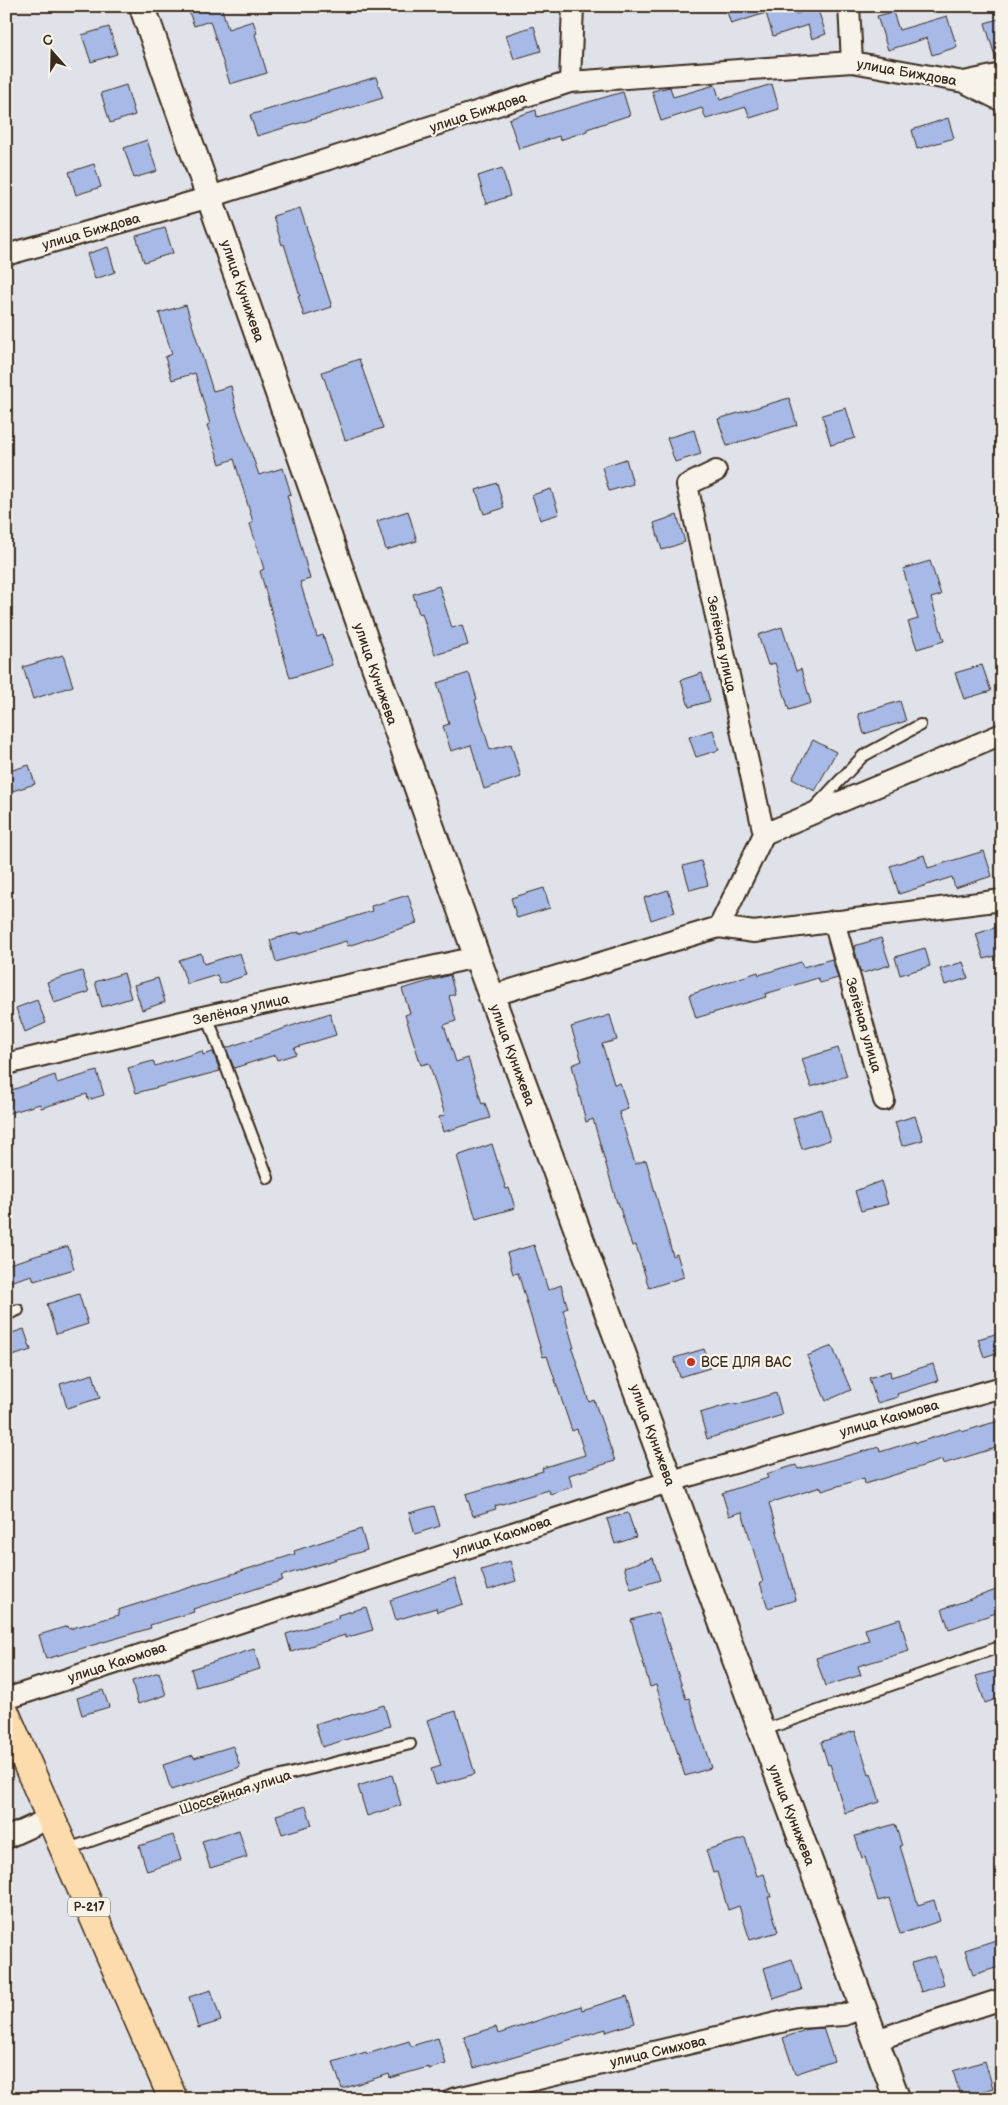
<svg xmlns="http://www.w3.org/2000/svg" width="1008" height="2105" font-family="'Balsamiq Sans',sans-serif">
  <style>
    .building { fill: #a6b9e7; stroke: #3b2a1e }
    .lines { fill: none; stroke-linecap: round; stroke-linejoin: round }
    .service-casing { stroke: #3b2a1e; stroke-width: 14 }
    .minor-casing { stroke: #3b2a1e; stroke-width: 24 }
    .tertiary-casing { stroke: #3b2a1e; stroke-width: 29 }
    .trunk-casing { stroke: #3b2a1e; stroke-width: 31 }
    .service { stroke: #f7f3e8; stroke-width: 10 }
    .minor { stroke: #f7f3e8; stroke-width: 20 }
    .tertiary { stroke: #f7f3e8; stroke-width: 25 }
    .trunk { stroke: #fcdcac; stroke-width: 28 }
    .poi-dot { fill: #c8321e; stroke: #f7f3e8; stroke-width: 2 }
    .labels { text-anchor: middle; stroke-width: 4.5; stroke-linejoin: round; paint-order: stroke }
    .shield { fill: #f7f3e8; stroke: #73665b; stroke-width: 1 }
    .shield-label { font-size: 12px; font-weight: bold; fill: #3b2a1e }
    .street-label { font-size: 14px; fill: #3b2a1e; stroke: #f7f3e8 }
    .poi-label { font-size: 14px; fill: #3b2a1e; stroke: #f7f3e8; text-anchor: start }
  </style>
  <rect width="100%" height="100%" fill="#dfe2e8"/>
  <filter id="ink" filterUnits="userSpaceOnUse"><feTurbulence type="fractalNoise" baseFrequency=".02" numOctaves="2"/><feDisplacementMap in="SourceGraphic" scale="10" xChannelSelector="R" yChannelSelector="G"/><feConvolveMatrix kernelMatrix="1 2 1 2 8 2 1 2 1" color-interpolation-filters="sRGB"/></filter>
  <g filter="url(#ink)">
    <!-- building -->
    <g class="building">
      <polygon points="187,6 221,6 228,29 253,21 257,33 255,34 267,73 230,84 210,21 194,26"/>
      <polygon points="725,6 777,6 777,8 793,6 796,14 817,7 826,34 812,39 808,25 773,36 766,13 731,24"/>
      <polygon points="893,12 899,30 947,16 957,47 932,55 927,38 888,50 877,16"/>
      <polygon points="1002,18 1002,62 997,63 985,23"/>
      <polygon points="534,26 541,51 514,59 506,35"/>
      <polygon points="109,27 117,54 91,62 82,35"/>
      <polygon points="376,77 383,98 257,136 250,115"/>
      <polygon points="772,84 779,109 750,118 746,107 706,119 702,108 661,121 652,91 670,87 673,97 715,85 720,100"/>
      <polygon points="126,85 135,115 110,123 101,93"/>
      <polygon points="623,92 630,115 587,129 587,131 560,140 559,136 519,149 509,119 536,110 537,117"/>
      <polygon points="948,118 954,138 917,149 912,130"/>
      <polygon points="147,140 157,171 134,178 124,148"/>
      <polygon points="94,164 101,187 76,195 69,172"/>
      <polygon points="502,168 510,196 486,204 478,176"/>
      <polygon points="300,208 332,307 304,316 298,296 300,296 284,244 282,245 273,216"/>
      <polygon points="165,228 173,253 144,262 136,236"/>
      <polygon points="108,247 115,272 95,279 87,254"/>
      <polygon points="186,305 213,391 231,386 236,409 259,475 283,468 291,494 287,495 310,579 300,582 317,637 323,635 332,665 290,678 260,571 264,569 250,524 253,522 234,459 220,464 207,425 210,424 195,373 172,380 165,357 172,354 159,313"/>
      <polygon points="359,359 383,428 345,440 322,372"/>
      <polygon points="789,398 797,425 727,446 718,419"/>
      <polygon points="846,408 855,438 831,445 822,415"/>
      <polygon points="694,430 701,454 675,462 667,438"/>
      <polygon points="626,459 633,484 609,491 602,467"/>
      <polygon points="497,483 504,508 484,514 476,490"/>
      <polygon points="551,489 559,514 540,520 532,495"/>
      <polygon points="408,511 417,541 386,550 377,521"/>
      <polygon points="677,515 685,542 662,550 654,523"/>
      <polygon points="930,561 941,595 931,598 944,641 917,649 908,622 918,619 903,569"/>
      <polygon points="439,586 452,628 462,625 468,645 435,655 422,613 419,614 413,594"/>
      <polygon points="782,627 796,671 801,669 811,703 789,710 775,663 768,665 758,635"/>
      <polygon points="63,655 73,686 33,699 23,667"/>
      <polygon points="982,665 991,691 964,699 955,673"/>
      <polygon points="469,673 477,699 475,700 490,750 511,744 521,777 484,789 471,745 451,751 443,726 449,724 437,683"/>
      <polygon points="702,673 710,701 689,707 681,680"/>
      <polygon points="900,701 906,721 864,734 858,714"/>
      <polygon points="713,730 719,750 696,757 689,737"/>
      <polygon points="813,740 836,752 815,791 792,779"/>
      <polygon points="29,765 35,784 6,793 6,772"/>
      <polygon points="984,851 992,876 955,888 952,877 899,894 890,866 924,855 928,868"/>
      <polygon points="701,861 708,885 690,890 683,866"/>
      <polygon points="544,888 550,908 517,918 511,898"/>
      <polygon points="668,890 675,912 651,920 644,898"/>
      <polygon points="408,895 417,923 348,946 346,941 276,962 270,940 299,932 299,934 372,911 371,906"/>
      <polygon points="997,927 1002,941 1002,954 984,959 976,934"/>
      <polygon points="881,938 890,965 863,973 860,971 854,946"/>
      <polygon points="925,948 930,966 900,975 895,957"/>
      <polygon points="201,953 204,964 240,953 247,975 220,984 217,975 187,984 179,960"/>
      <polygon points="832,959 838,978 820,983 818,978 765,994 766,997 696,1018 689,995 758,972 759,975 801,962 803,967"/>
      <polygon points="963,962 968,978 945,985 940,969"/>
      <polygon points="82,971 89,992 54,1003 47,982"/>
      <polygon points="124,973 131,998 102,1007 95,982"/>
      <polygon points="450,975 455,994 449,996 456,1021 444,1025 456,1062 468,1058 482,1104 485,1103 490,1118 443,1132 439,1117 445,1115 429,1063 421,1065 405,1015 410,1013 402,989"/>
      <polygon points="158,978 165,1002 142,1010 134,985"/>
      <polygon points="37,1000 46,1023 25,1032 16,1008"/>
      <polygon points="330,1013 336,1035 294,1048 296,1054 277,1060 275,1055 234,1068 226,1048"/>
      <polygon points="610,1015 617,1040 602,1044 614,1084 620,1083 628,1109 619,1112 635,1164 646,1160 673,1256 677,1254 684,1277 649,1288 636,1245 632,1246 618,1202 617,1203 593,1119 586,1122 572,1065 582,1061 571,1027"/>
      <polygon points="838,1048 847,1076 811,1087 802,1059"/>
      <polygon points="202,1051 203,1055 213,1052 220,1071 136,1093 128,1068 153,1061 155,1066"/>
      <polygon points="97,1071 104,1095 88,1100 87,1094 41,1108 40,1104 6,1114 6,1092 55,1075 57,1083"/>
      <polygon points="821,1109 830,1140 802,1149 793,1118"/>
      <polygon points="915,1116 923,1140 902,1146 895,1122"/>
      <polygon points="492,1144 506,1189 509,1188 515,1208 476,1219 457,1156"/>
      <polygon points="881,1181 888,1204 861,1211 855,1191"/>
      <polygon points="534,1245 548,1290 561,1285 568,1308 563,1310 574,1348 572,1348 589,1402 594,1400 615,1461 569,1475 572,1487 550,1494 549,1490 495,1506 496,1509 473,1516 466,1494 543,1471 542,1468 585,1455 577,1429 572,1431 547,1356 543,1357 518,1273 513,1274 507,1253"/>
      <polygon points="68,1246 74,1269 34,1281 32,1275 6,1283 6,1265"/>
      <polygon points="79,1294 88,1324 56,1334 47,1304"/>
      <polygon points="24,1329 31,1350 6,1358 6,1335"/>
      <polygon points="1002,1332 1002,1351 984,1357 978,1339"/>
      <polygon points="832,1346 851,1390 826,1401 807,1356"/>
      <polygon points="704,1349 710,1368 680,1377 674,1358"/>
      <polygon points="933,1364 938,1381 897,1394 898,1397 877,1403 869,1378 890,1371 891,1377"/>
      <polygon points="93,1374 100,1398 67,1408 60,1384"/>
      <polygon points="776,1393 782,1415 707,1439 700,1413 734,1403 735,1405"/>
      <polygon points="998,1421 1002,1434 1002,1446 943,1464 942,1460 865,1484 864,1478 822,1491 821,1487 769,1503 796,1600 768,1608 760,1583 763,1582 742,1512 729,1516 722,1493 768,1478 766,1474 796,1465 798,1469 879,1447 880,1452 915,1441 916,1443 961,1429 962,1432"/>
      <polygon points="434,1506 440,1526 415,1534 409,1513"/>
      <polygon points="628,1513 636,1537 615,1544 607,1519"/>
      <polygon points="361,1529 367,1550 281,1576 283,1580 193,1609 194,1612 150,1625 151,1628 46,1659 39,1635 68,1626 69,1629 119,1615 118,1610 295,1554 294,1551"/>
      <polygon points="653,1558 660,1580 631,1589 624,1567"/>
      <polygon points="510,1561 516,1581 488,1590 481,1570"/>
      <polygon points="455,1578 463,1604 437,1612 436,1608 396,1620 390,1600"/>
      <polygon points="1002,1588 1002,1611 949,1629 942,1609"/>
      <polygon points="366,1607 373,1630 345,1638 345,1635 291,1652 286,1634 339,1618 338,1615"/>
      <polygon points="658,1612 686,1699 689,1698 711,1768 685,1776 656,1685 650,1687 631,1620"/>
      <polygon points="900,1619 909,1651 858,1666 861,1675 825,1686 816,1658 869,1641 865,1629"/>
      <polygon points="254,1649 260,1669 196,1687 191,1669"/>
      <polygon points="1002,1669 1002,1697 985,1703 976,1676"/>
      <polygon points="159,1672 166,1695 138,1704 132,1681"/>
      <polygon points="103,1690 109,1707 82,1715 77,1698"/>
      <polygon points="384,1705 390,1726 322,1747 315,1724 338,1717 338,1719"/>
      <polygon points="456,1711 475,1774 436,1785 431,1769 441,1766 427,1720"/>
      <polygon points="855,1731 869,1774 871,1773 880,1802 845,1813 830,1764 828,1765 821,1742"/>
      <polygon points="233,1746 240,1767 171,1790 163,1765 193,1755 194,1758"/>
      <polygon points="392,1775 401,1805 367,1816 358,1786"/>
      <polygon points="306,1806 312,1825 282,1834 276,1815"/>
      <polygon points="895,1824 902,1846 900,1846 918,1905 934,1900 940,1921 900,1934 889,1898 878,1901 865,1857 862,1858 855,1836"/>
      <polygon points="239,1830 247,1857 210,1868 202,1841"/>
      <polygon points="173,1835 181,1860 147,1871 139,1846"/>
      <polygon points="745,1838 757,1876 764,1874 771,1897 768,1897 778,1932 750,1940 739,1906 728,1910 717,1872 713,1873 706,1850"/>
      <polygon points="999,1939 1002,1948 1002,1966 973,1975 965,1950"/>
      <polygon points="935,1956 944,1984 921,1992 912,1963"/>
      <polygon points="792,1959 802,1990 773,1999 764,1968"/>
      <polygon points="211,1990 221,2021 198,2028 189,1997"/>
      <polygon points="627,1996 635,2023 606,2032 606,2029 474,2068 464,2037 496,2027 498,2034 581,2006 582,2010"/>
      <polygon points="823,2028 834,2061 795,2074 783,2038 808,2029"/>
      <polygon points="438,2038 446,2064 429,2069 428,2067 390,2078 389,2074 342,2089 333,2062 366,2052 367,2054 409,2041 411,2046"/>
      <polygon points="985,2061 993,2088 961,2098 953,2071"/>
    </g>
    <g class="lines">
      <defs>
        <g id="service">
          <polyline points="6,660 7,660"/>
          <polyline points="813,809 863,756 920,725"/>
          <polyline points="207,1016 268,1178"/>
          <polyline points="6,1315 18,1310"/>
          <polyline points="761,1731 1002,1646"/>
          <polyline points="65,1850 265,1780 410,1744"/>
        </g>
        <g id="minor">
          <polyline points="849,6 852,62"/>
          <polyline points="570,82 573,6"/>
          <polyline points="964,82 1002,74"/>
          <polyline points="6,255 210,197 570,82 852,62 964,82 1002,101"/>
          <polyline points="716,471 687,485 764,834 719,927"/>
          <polyline points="764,834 1002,734"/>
          <polyline points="834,921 884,1100"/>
          <polyline points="491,996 719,927 754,932 1002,900"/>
          <polyline points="6,1064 207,1016 477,957"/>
          <polyline points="6,1699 671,1481 1002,1387"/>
          <polyline points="6,1838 50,1818"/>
          <polyline points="876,2040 1002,1999"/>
          <polyline points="453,2099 798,2018 844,2015 864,2007"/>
        </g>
        <polyline id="tertiary" points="142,6 477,957 897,2099"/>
        <polyline id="trunk" points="6,1715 173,2099"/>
      </defs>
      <!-- service casing -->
      <use href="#service" class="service-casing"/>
      <!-- minor casing -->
      <use href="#minor" class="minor-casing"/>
      <!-- tertiary casing -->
      <use href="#tertiary" class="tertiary-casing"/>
      <!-- trunk casing -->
      <use href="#trunk" class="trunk-casing"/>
      <!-- service -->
      <use href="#service" class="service"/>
      <!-- minor -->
      <use href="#minor" class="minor"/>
      <!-- tertiary -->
      <use href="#tertiary" class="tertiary"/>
      <!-- trunk -->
      <use href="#trunk" class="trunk"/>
    </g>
  </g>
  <!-- markers -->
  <circle class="poi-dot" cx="691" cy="1362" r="5"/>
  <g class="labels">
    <!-- shield labels -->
    <rect class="shield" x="68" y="1897.5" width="42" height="19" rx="4"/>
    <g class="shield-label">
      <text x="89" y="1911">Р-217</text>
    </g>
    <!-- street labels -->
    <g class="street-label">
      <text transform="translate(907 72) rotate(10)" y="5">улица Биждова</text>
      <text transform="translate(478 112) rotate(-18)" y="5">улица Биждова</text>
      <text transform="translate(91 231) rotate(-16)" y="5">улица Биждова</text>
      <text transform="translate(243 291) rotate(71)" y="5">улица Кунижева</text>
      <text transform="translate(722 644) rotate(78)" y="5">Зелёная улица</text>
      <text transform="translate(376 674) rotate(71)" y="5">улица Кунижева</text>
      <text transform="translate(241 1009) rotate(-13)" y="5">Зелёная улица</text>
      <text transform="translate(864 1025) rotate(74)" y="5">Зелёная улица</text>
      <text transform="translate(513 1055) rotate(70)" y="5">улица Кунижева</text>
      <text transform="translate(889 1418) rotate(-16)" y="5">улица Каюмова</text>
      <text transform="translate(653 1435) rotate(70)" y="5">улица Кунижева</text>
      <text transform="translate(502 1536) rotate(-18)" y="5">улица Каюмова</text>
      <text transform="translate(117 1662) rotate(-18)" y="5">улица Каюмова</text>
      <text transform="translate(235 1792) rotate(-18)" y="5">Шоссейная улица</text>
      <text transform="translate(792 1815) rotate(69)" y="5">улица Кунижева</text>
      <text transform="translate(658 2051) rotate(-13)" y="5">улица Симхова</text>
    </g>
    <!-- poi labels -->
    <g class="poi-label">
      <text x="701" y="1367">ВСЕ ДЛЯ ВАС</text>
    </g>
  </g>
  <!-- margin -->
  <rect width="1008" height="2105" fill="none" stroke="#f7f3e8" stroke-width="25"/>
  <rect x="12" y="12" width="983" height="2080" fill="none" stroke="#3b2a1e" stroke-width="2" filter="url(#ink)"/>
  <!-- north arrow -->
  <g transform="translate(52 52) rotate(340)" stroke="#f7f3e8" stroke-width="4" paint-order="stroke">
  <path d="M0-4L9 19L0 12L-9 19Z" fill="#3b2a1e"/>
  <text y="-8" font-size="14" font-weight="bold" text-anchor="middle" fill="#3b2a1e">С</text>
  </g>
</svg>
